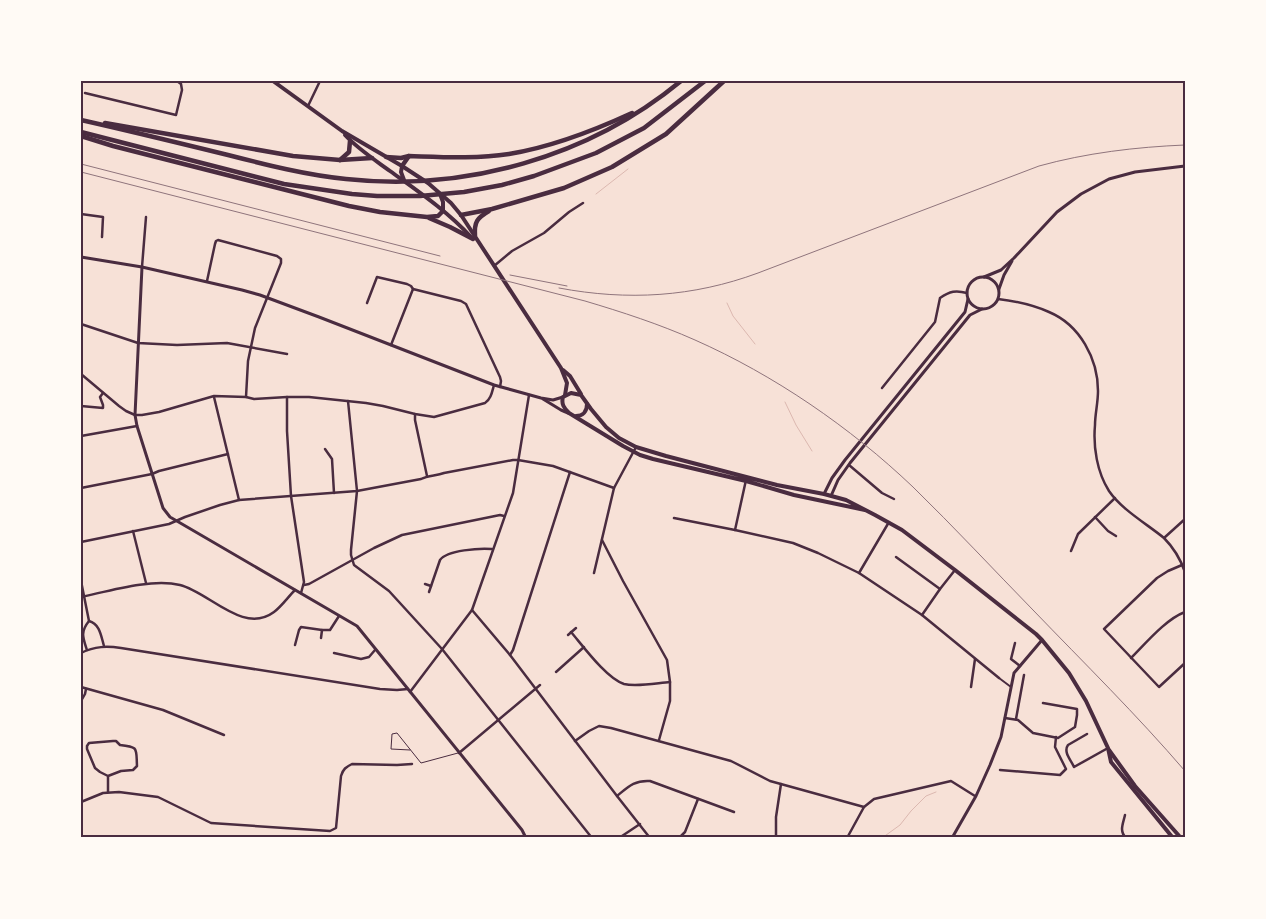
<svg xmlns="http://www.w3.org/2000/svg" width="1266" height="919" font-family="Mulish,sans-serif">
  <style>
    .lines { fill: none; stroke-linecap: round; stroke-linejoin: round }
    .stream { stroke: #dcb8b0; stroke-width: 1 }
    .service { stroke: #4a2c40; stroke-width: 1 }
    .pedestrian { stroke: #4a2c40; stroke-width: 2 }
    .minor { stroke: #4a2c40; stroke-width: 2.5 }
    .tertiary { stroke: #4a2c40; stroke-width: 3 }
    .secondary { stroke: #4a2c40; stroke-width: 3 }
    .primary { stroke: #4a2c40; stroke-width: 4 }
    .motorway { stroke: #4a2c40; stroke-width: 4.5 }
    .rail { stroke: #8f747c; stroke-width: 1 }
    .neatline { fill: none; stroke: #4a2c40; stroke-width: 2 }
  </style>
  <rect width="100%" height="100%" fill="#f7e1d7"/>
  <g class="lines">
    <!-- stream -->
    <g class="stream">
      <polyline points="596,194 628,169"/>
      <polyline points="727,303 733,316 755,344"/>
      <polyline points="785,402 796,425 812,451"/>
      <polyline points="882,838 900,825 911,811 926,796 936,792"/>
    </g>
    <!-- service -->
    <polyline class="service" points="410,750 391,749 392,734 397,733 421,763 458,753"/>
    <!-- pedestrian -->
    <polyline class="pedestrian" points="999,678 1011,687"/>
    <!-- minor -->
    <g class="minor">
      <polyline points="85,93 176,115 182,90 181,84 177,81"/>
      <polyline points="308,106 320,81"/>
      <polyline points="81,214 103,217 102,237"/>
      <polyline points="494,266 512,251 544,233 569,212 583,203"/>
      <polyline points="142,267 146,217"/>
      <polyline points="207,281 215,244 216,241 218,240 277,256 281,259 281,263 255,328 248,361 246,397"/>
      <path d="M998 299C1015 301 1033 305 1049 312 1080 325 1098 359 1098 391 1098 403 1095 414 1095 425 1093 447 1097 472 1109 491 1122 510 1147 524 1164 538 1174 548 1180 558 1185 572"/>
      <polyline points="367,303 377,277 407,284 411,286 413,289"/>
      <polyline points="81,324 138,343 177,345 227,343 287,354"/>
      <polyline points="391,345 413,289 461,301 466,304 500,377 501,381 500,387"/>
      <path d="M81 374 119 406 126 411 135 415H142L159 412 214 396 246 397 254 399 287 397H309L366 403 383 406 415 414 434 417 485 403C491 399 492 392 494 385"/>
      <path d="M882 388 935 322 940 298C950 291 956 290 967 293"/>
      <polyline points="214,397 239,500"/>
      <polyline points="287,397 287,431 291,496 304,582 301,593"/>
      <polyline points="348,401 357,491 351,550 351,555 354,565 389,591 442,649 592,838"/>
      <polyline points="81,406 103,408 103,405 100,397 103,393"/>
      <polyline points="415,414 415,420 427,476"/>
      <polyline points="81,436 137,426"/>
      <polyline points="325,449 332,459 334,493"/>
      <polyline points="849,465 882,493 894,499"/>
      <polyline points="81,488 152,474 159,471 228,454"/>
      <polyline points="1095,517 1108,531 1116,536"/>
      <polyline points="674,518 735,530 793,543 818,553 859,573 922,615 999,678"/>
      <polyline points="735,530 746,480"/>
      <polyline points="133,531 146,583"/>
      <polyline points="1164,538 1185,519"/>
      <polyline points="602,540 623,581 667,660 670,682 670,701 659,740"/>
      <path d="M81 542 169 524 185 517 220 505 239 500 357 491 421 479C428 475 436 476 444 473L513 460H518L553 466 614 488"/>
      <polyline points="1071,551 1078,534 1115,498"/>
      <polyline points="896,557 940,589"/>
      <polyline points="1182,565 1168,571 1157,578 1104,629 1159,687 1185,663"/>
      <polyline points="594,573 614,488 636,447"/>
      <polyline points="859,573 889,522"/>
      <path d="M81 581 89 621C80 632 83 638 87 650"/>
      <polyline points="425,584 431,586"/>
      <polyline points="304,585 309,584 374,548 402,535 500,515 504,516"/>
      <path d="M429 592 440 560C447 550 480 548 492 549"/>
      <path d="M81 597C109 591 152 578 180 585 209 592 243 635 274 612 282 606 288 597 295 590"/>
      <polyline points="472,610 510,655 617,796 650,838"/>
      <polyline points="922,615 940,589 955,570"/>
      <path d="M89 621C100 624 101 636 104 646"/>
      <path d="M571 632C583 646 607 679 624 684 637 687 657 683 670 682"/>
      <polyline points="568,635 576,628"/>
      <polyline points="321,638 322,630"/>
      <polyline points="1015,643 1011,659 1020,666"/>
      <polyline points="295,645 299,630 301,627 322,630 330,630 339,616"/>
      <path d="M81 653C95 646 107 646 121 648L380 689 397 690 408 689"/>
      <polyline points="334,653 361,659 369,657 375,650"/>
      <polyline points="510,655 513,650 570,472"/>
      <path d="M1131 658C1146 643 1166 619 1185 612"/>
      <polyline points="556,672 584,647"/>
      <polyline points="81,687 163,710 224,735"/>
      <polyline points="971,687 975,659"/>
      <polyline points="410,692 472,610 513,493 529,395"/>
      <polyline points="81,701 85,694 86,689"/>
      <polyline points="1005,718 1018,720 1033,733 1058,738 1075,727 1077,715 1077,709 1043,703"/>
      <polyline points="1016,719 1024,675"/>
      <path d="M1087 734 1068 745C1063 752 1071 760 1074 767L1108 748"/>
      <polyline points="575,741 589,731 599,726 611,728 731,761 770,781 864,807"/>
      <polyline points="459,753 540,685"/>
      <polyline points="1000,770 1060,775 1066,769 1055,747 1056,737"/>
      <path d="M108 776 100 772 95 768 87 749V746L89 743 113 741H116L120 745C139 747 136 748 137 766L133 770 121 771 108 776V792"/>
      <path d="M617 796C628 787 634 780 650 781L734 812"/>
      <path d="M81 802 103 793 119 792 158 797 211 823 330 831 336 828 341 776C343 769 346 767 352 764L397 765 412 764"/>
      <path d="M1125 815C1123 824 1119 831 1126 838"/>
      <polyline points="619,838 640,824"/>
      <polyline points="679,838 685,832 698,799"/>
      <polyline points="776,838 776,817 781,784"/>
      <polyline points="847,838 864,807 874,799 951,781 975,796"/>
    </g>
    <!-- tertiary -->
    <g class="tertiary">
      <polyline points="142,267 135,415 137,426 163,508 170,517 357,626 522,830 526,838"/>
      <polyline points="984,277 1001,270 1014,258 1057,212 1081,194 1109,179 1135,172 1185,166"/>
      <circle cx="983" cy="293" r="16"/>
      <polyline points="999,289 1004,275 1012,261"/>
      <polyline points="824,494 832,478 845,460 965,312 968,299"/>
      <polyline points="831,496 838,480 850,463 970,315 982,309"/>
    </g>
    <!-- secondary -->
    <g class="secondary">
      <polyline points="81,257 142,267 242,290 260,295 319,317 494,385 541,398 553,400 563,397"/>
      <polyline points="543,399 561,410 568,413"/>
      <polyline points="952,838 976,796 990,765 1001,737 1014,673 1042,640"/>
    </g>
    <!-- primary -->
    <g class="primary">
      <polyline points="273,81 342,131 402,166 428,183 451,203 461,215 561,368 567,383 565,395"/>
      <path d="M345 135C358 149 375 160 390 171 419 192 447 211 471 237"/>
      <polyline points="402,166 401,172 404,180"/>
      <polyline points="440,194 443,202 443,211"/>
      <polyline points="563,370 570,376 581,394"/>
      <path d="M576 416C583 416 587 411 587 404"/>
      <path d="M865 510 794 495 746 481 653 459 640 455 623 446 569 413C564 408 561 404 563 397L571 393 581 395 591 409 606 427 619 438 636 447 666 456 777 485 824 494 846 500 875 515 902 530 955 570 1036 634 1042 640 1069 673 1086 701 1108 748 1111 762 1173 838"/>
      <polyline points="1109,750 1135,786 1181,838"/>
    </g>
    <!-- motorway -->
    <g class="motorway">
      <path d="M81 120C130 131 179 143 228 155 267 165 306 175 346 179 465 192 589 157 681 81"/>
      <polyline points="105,123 293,156 340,160 372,158"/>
      <polyline points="81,132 284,184 352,194 377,196 420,196 464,192 502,185 534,176 596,153 644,128 705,81"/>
      <polyline points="81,136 113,146 349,206 380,212 427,217 438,216 443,211"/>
      <path d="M386 157 401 158 409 156C442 157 476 159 509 154 552 147 593 131 632 113"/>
      <polyline points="340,160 349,152 350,141"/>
      <polyline points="402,166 409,156"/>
      <polyline points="461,215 492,209 564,188 612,167 666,134 724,81"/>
      <polyline points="429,218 450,227 473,239"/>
      <path d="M475 236C474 222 477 218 489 211"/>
    </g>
    <!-- rail -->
    <g class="rail">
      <polyline points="81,164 440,256"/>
      <path d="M81 172 585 301C622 312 659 324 695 340 774 375 850 427 913 487 954 527 993 569 1033 610 1084 663 1137 715 1185 771"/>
      <polyline points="510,275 567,286"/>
      <path d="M559 288C628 301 693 297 758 273L1039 166C1086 153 1136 147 1185 145"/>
    </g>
  </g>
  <!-- border -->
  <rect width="1266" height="919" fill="none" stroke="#fffaf5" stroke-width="165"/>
  <rect x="82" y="82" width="1102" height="754" class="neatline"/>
</svg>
